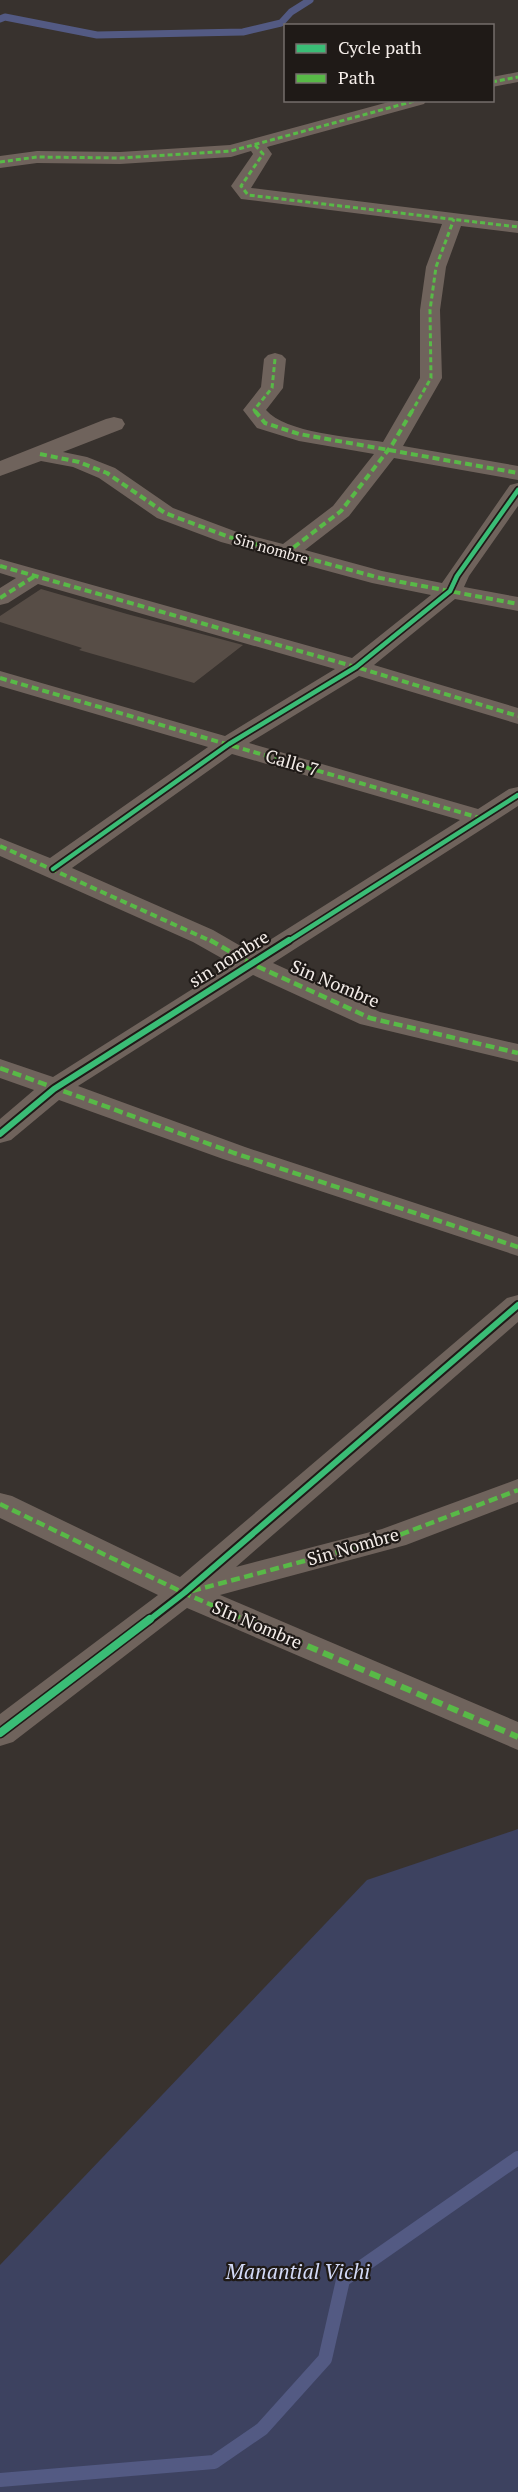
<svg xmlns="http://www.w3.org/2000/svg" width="518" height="2492" font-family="'PT Serif',serif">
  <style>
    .green { fill: #3d4260 }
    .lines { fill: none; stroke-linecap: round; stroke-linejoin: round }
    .stream-far1 { stroke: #535a83; stroke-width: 7 }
    .stream { stroke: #535a83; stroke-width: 14 }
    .building { fill: #574d46 }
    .minor { fill: #6f635c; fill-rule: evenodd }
    .quiet-far3 { stroke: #58b947; stroke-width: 3; stroke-dasharray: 5 3; stroke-linecap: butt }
    .quiet-far2 { stroke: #58b947; stroke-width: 4; stroke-dasharray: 7 4; stroke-linecap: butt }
    .quiet-far1 { stroke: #58b947; stroke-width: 4.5; stroke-dasharray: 9 4.5; stroke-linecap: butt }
    .quiet { stroke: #58b947; stroke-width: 6; stroke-dasharray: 11 6; stroke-linecap: butt }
    .cycleway-far2-casing { stroke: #1f1a17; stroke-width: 8 }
    .cycleway-far1-casing { stroke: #1f1a17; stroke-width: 10 }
    .cycleway-casing { stroke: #1f1a17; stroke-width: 11 }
    .cycleway-far2 { stroke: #3abd76; stroke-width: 4.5 }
    .cycleway-far1 { stroke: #3abd76; stroke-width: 6 }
    .cycleway { stroke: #3abd76; stroke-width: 8 }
    .labels { text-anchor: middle; stroke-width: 4.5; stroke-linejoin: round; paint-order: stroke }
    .far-street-label { font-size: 15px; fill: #f4ede9; stroke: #1f1a17 }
    .street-label { font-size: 18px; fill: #f4ede9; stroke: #1f1a17 }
    .near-park-label { font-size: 21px; font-style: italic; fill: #d3daf7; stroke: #1f1a17 }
  </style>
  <rect width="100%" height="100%" fill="#38322e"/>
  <!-- green -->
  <polygon class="green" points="518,1829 518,2492 0,2492 0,2265 367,1880"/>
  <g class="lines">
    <!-- stream-far1 -->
    <polyline class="stream-far1" points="0,19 5,17 97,35 243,32 281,23 291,12 310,0"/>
    <!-- stream -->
    <polyline class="stream" points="0,2480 214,2462 262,2429 325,2359 343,2280 518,2158"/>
  </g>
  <!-- building -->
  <polygon class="building" points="41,589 127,614 243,645 194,683 79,650 82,648 0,622 0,616"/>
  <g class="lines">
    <!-- minor -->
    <g class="minor">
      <polygon points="518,72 518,82 492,87 492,77"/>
      <path d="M396 100H427L424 104 267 147 272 154 251 188 518 221V233L461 226 446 267 440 310 442 378 403 446 518 466V480L394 458 349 516 305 550 382 571 442 583 510 485 518 483V506L469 576 464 587 518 597V611L455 599 374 665 518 708V724L359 676 249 743 478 809 509 789 518 787V806L273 963 380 1012 518 1044V1062L360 1024 253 975 78 1086 245 1147 518 1237V1256L223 1159 59 1100 11 1140 0 1143V1119L34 1090 0 1078V1059L53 1077 232 964 193 942 0 856V838L50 858 208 747 0 686V671L225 736 335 669 38 584 8 603 0 605V588L16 578 0 573V559L352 658 431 595 372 583 221 542 157 518 99 478 73 467 41 461 0 476V461L106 419 114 417 122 419 125 424 122 429 63 452 87 457 115 468 173 508 237 532 283 544 333 506 374 454 299 441 257 428 243 410 261 387 264 359 268 355 275 353 282 355 286 359 283 388 266 410C285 433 352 437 383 442L420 378V310L426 267 442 224 241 199 231 186 253 154 251 151 231 157 120 164 37 163 0 168V156L37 151 120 152 230 145ZM232 754 460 820 251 952 213 930 72 868Z"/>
      <polygon points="518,1295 518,1322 236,1567 382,1529 518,1479 518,1502 406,1545 220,1595 518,1722 518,1750 187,1608 13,1742 0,1746 0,1714 158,1595 0,1518 0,1493 12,1496 180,1577 507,1298"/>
    </g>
    <!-- quiet-far3 -->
    <g class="quiet-far3">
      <polyline points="492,82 518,77"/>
      <polyline points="255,145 263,154 241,186 248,195 518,227"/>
      <polyline points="0,162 37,157 120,158 231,151 418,100"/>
      <polyline points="256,413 254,410 272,388 275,359"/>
      <polyline points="411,413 431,378 430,310 436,267 454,219"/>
    </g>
    <!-- quiet-far2 -->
    <g class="quiet-far2">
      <polyline points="255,411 265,423 299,434 518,473"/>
      <polyline points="40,454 79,462 107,473 165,513 229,537 380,578 518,604"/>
      <polyline points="285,554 341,511 392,445 412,411"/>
      <polyline points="0,566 356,667 518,716"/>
      <polyline points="0,598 35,576"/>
      <polyline points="0,678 480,818"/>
      <polyline points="0,846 213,942"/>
    </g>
    <!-- quiet-far1 -->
    <g class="quiet-far1">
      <polyline points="210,940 250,963 370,1018 518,1053"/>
      <polyline points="0,1068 234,1153 518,1247"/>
      <polyline points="0,1504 184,1593 248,1621"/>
      <polyline points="192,1591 394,1537 518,1490"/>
    </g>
    <!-- quiet -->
    <polyline class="quiet" points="245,1619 518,1737"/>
    <defs>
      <g id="cycleway-far2">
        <polyline points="53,869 229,744 356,667 450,591 457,576 518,490"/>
        <polyline points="287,942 518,795"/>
      </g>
      <g id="cycleway-far1">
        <polyline points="0,1134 54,1089 289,940"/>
        <polyline points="148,1621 184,1593 518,1305"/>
      </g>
      <polyline id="cycleway" points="0,1733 150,1619"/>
    </defs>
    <!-- cycleway-far2 casing -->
    <use href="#cycleway-far2" class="cycleway-far2-casing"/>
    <!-- cycleway-far1 casing -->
    <use href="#cycleway-far1" class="cycleway-far1-casing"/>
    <!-- cycleway casing -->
    <use href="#cycleway" class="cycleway-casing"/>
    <!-- cycleway-far2 -->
    <use href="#cycleway-far2" class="cycleway-far2"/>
    <!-- cycleway-far1 -->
    <use href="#cycleway-far1" class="cycleway-far1"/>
    <!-- cycleway -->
    <use href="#cycleway" class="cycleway"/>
  </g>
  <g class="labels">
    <!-- far-street labels -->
    <g class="far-street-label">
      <text transform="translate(271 549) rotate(16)" y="5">Sin nombre</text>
    </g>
    <!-- street labels -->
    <g class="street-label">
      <text transform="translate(292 763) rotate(16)" y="6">Calle 7</text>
      <text transform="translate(229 959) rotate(-32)" y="6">sin nombre</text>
      <text transform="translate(335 984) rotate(23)" y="6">Sin Nombre</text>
      <text transform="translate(353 1547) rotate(-16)" y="6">Sin Nombre</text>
      <text transform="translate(257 1625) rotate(23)" y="6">SIn Nombre</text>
    </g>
    <!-- near-park labels -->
    <g class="near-park-label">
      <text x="298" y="2279">Manantial Vichi</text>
    </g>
  </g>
  <!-- legend -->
  <rect x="284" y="24" width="210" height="78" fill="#1f1a17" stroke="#746e6b" stroke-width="1.5"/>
  <rect x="296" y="44" width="30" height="9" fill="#3abd76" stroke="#746e6b" stroke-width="1.5"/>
  <text x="338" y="54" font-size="18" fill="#f4ede9">Cycle path</text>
  <rect x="296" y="74" width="30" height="9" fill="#58b947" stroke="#746e6b" stroke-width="1.5"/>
  <text x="338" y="84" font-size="18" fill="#f4ede9">Path</text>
</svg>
